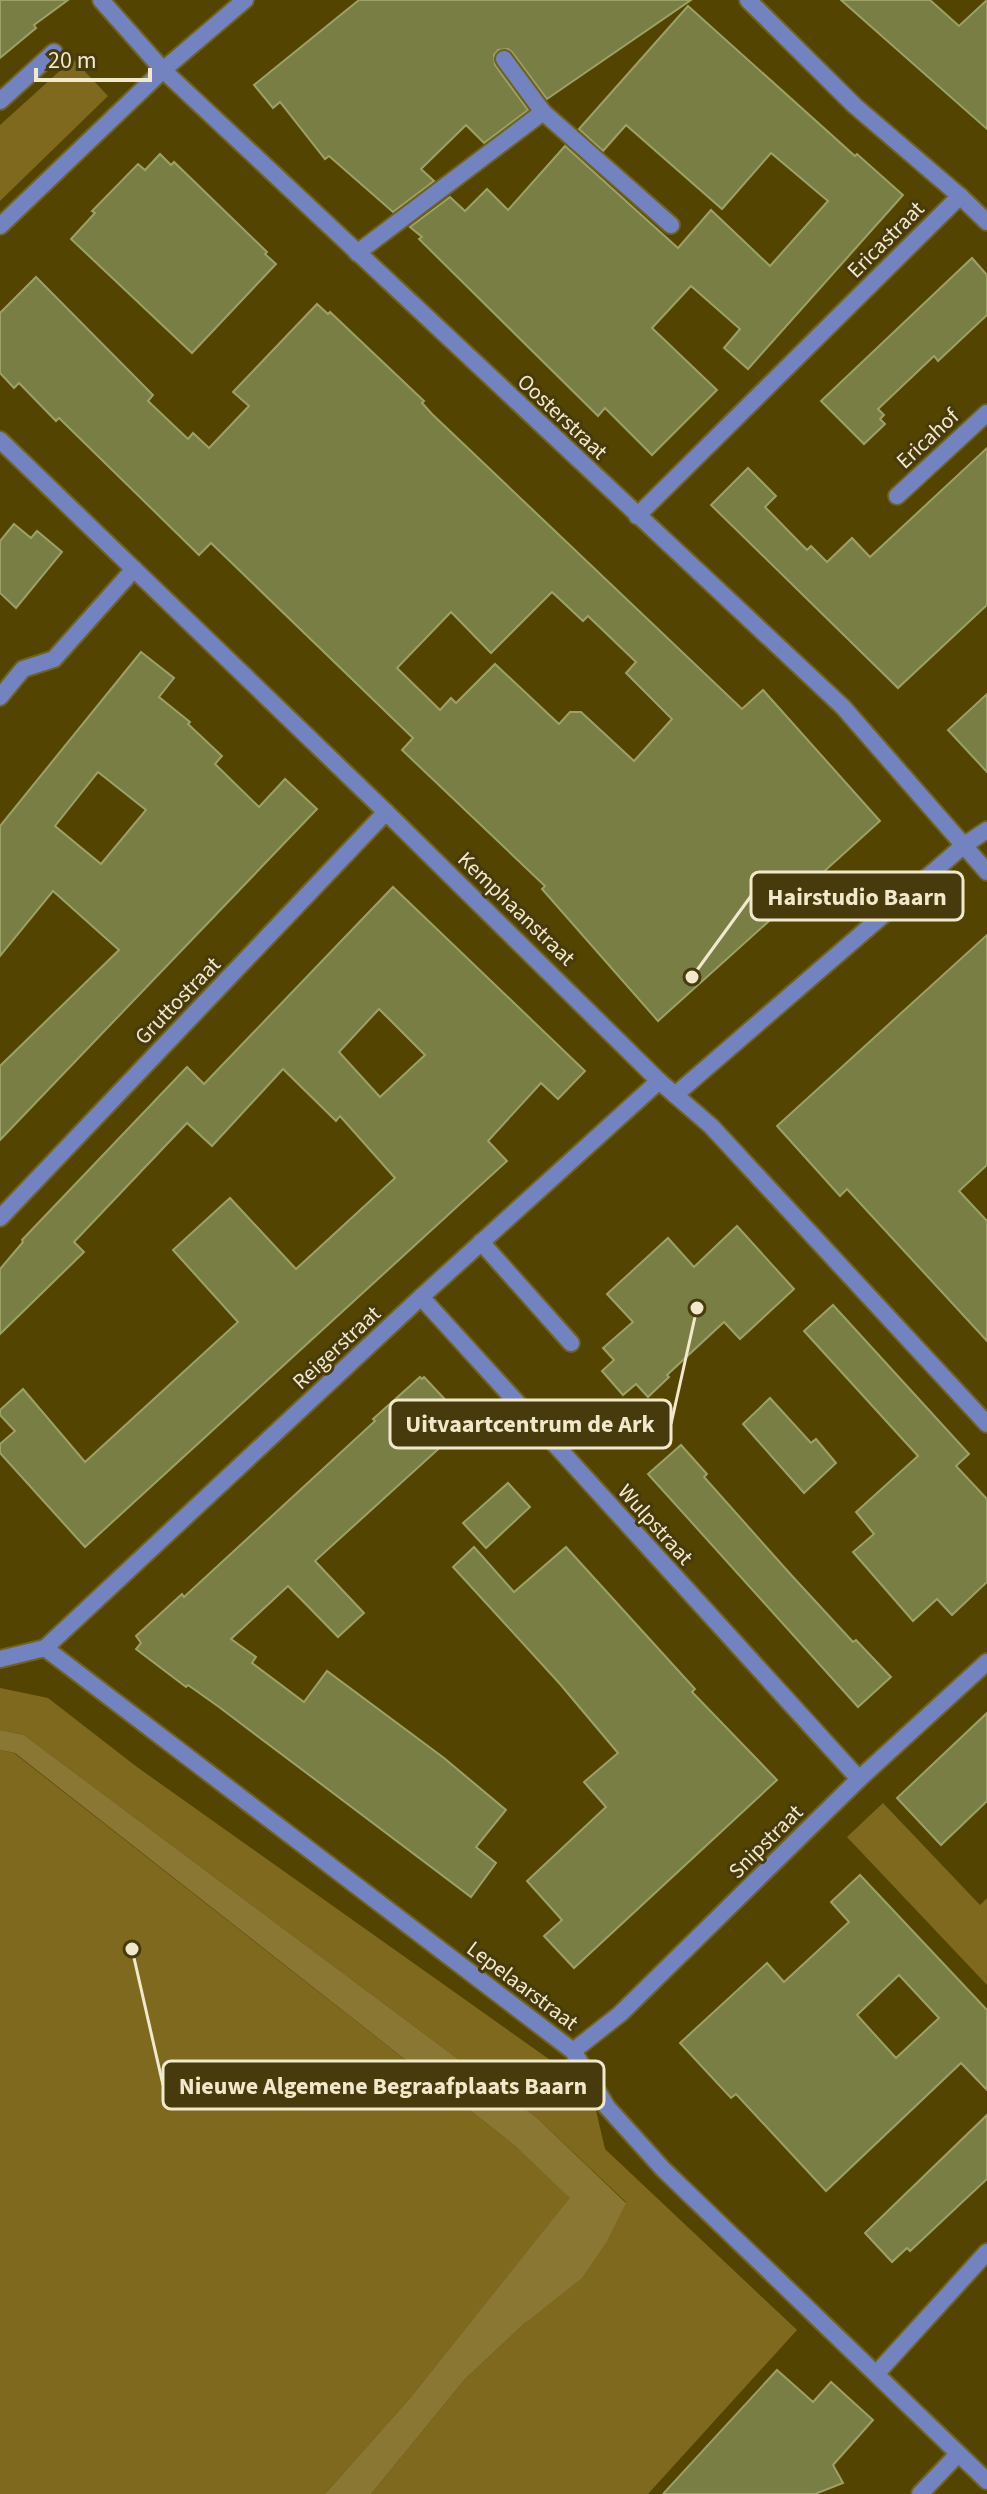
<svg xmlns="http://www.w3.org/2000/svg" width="987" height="2494" font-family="'Source Sans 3',sans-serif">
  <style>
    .green { fill: #7f691f }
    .forest { fill: #8b7734 }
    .building { fill: #797e45; stroke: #9ca166; stroke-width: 2; fill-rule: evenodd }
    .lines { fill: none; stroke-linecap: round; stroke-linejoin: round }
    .service-casing { stroke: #706226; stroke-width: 20 }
    .minor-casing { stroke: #706226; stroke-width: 20 }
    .tertiary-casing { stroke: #706226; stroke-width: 20 }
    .service { stroke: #7383c0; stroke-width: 16 }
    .minor { stroke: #7383c0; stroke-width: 16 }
    .tertiary { stroke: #7383c0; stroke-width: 16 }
    .labels { text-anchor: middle; stroke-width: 6; stroke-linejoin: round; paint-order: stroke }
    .street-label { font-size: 22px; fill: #f2e9cc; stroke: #473a0c }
    .leader { fill: none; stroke: #f2e9cc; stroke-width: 3 }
    .callout-dot { fill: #f2e9cc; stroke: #473a0c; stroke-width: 3 }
    .callout { fill: #473a0c; stroke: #f2e9cc; stroke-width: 3 }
    .callout-label { font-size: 24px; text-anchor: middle; font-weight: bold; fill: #f2e9cc }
  </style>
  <rect width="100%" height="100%" fill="#544402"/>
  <!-- green -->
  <g class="green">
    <polygon points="73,59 108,96 0,201 0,125"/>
    <polygon points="0,1688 48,1698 137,1767 591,2089 605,2149 797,2330 648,2494 371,2494 465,2379 525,2323 626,2202 537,2118 24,1735 0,1730"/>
    <polygon points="0,1750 14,1753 514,2145 571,2198 411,2397 325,2494 0,2494"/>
    <polygon points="883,1803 980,1905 987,1898 987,1985 847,1837"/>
  </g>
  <!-- forest -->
  <polygon class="forest" points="0,1730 24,1735 537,2118 626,2203 607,2241 582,2278 525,2323 465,2379 371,2494 325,2494 411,2397 570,2198 514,2145 15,1753 0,1750"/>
  <!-- building -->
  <g class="building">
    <polygon points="0,0 68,0 34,25 36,28 0,58"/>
    <polygon points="359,0 691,0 547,99 512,52 508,49 498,50 494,55 495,65 528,110 484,143 466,125 421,169 434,181 393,212 329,156 325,159 280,102 273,108 254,85"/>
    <polygon points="841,0 930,0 959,26 987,0 987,129"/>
    <polygon points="688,6 855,156 857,154 903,195 748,369 724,348 740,329 691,286 652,328 717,390 652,455 605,408 598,416 419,239 422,237 410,227 450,197 465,211 487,189 508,210 565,146 678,248 711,210 770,266 828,201 771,153 722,209 626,125 603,151 579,129"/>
    <polygon points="160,154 171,165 174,162 267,252 265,254 276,264 192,353 71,239 95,213 92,211 138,164 145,170"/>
    <polygon points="972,258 987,275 987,315 938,361 934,356 878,409 884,415 880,419 885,424 864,444 821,401"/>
    <path d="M36 277 153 395 148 401 188 439 193 433 209 448 249 406 233 392 317 304 328 314 330 312 424 401 422 403 432 414 742 709 763 690 880 821 658 1021 542 889 545 886 402 750 413 738 211 543 199 555 59 418 56 421 19 383 14 388 0 373V313ZM552 592 583 621 588 616 636 662 626 673 672 719 634 761 581 712H570L559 724 495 664 456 703 451 698 440 710 397 668 451 612 491 653Z"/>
    <polygon points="987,448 987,605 898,688 711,505 748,468 776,496 765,507 807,550 811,546 827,562 852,538 870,557"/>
    <polygon points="14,524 31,538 37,531 62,552 16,608 0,593 0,541"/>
    <path d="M141 652 174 678 159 697 190 722 188 724 222 756 215 764 259 807 285 779 317 809 0 1140V1066L119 950 53 891 0 956V826ZM98 772 146 810 101 864 55 826Z"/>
    <polygon points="987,694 987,772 948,730"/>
    <path d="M393 887 585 1071 558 1099 541 1083 488 1141 507 1161 85 1547 0 1453V1444L15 1431 0 1415V1410L23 1389 85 1462 238 1322 173 1250 230 1198 296 1269 395 1178 340 1116 336 1121 283 1069 212 1146 187 1123 74 1242 84 1252 0 1334V1269L23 1242 22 1240 187 1067 204 1084ZM379 1009 425 1055 380 1097 339 1052Z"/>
    <polygon points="987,935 987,1165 959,1191 987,1221 987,1341 847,1189 840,1196 777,1126"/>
    <polygon points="737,1226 794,1289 740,1339 724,1322 667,1375 669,1377 648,1397 636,1384 623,1395 602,1371 614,1360 603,1348 633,1322 607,1294 668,1238 694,1267"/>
    <polygon points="833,1305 969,1454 956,1466 987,1499 987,1582 952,1615 937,1599 913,1621 853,1552 874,1534 856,1512 918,1456 804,1331"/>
    <polygon points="420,1377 422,1379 424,1377 467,1423 315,1561 364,1613 338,1637 288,1586 231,1639 256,1657 252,1663 304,1702 327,1671 444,1758 506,1810 476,1847 496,1863 471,1897 219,1707 188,1685 186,1687 136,1649 141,1643 136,1636 182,1594 184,1597 375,1421 373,1419"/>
    <polygon points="770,1398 811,1443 816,1439 836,1463 804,1493 743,1424"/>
    <polygon points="681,1445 707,1474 704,1477 793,1577 853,1642 856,1640 891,1677 858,1707 648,1474"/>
    <polygon points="508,1483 530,1507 486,1548 463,1523"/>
    <polygon points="474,1547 514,1592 566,1547 695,1689 692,1692 777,1780 574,1968 544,1936 562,1920 527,1881 606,1807 584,1782 618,1753 560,1684 453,1567"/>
    <polygon points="987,1713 987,1801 941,1845 897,1798"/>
    <path d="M860 1875 987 2010V2090L961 2063 826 2191 736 2094 731 2098 680 2043 767 1963 784 1982 849 1922 831 1902ZM899 1975 939 2018 896 2058 857 2015Z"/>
    <polygon points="987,2115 987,2179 910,2251 907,2248 892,2262 865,2233"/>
    <polygon points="777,2370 813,2402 831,2382 873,2420 833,2465 843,2483 815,2494 663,2494"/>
  </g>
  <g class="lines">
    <defs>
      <g id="service">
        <polyline points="504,59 543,112 671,225"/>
        <polyline points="357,253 543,112"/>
        <polyline points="481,1242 571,1343"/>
      </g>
      <g id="minor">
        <polyline points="101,0 163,70 843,707 987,872"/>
        <polyline points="0,101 54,52"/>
        <polyline points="960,196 987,222"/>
        <polyline points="0,440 386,812 659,1081 711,1126 987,1424"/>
        <polyline points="897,496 987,413"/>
        <polyline points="637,516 960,196 855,106 748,0"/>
        <polyline points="0,697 23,669 54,659 134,569"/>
        <polyline points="675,1095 963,846 987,830"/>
        <polyline points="0,1218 386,812"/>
        <polyline points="421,1297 859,1779"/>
        <polyline points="45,1648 573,2051 607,2107 663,2169 987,2481"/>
        <polyline points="0,1659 45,1648 421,1297 659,1081"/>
        <polyline points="573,2051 620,2014 859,1779 987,1662"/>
        <polyline points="877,2373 987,2252"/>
        <polyline points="920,2494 958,2454"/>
      </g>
      <polyline id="tertiary" points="0,226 163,70 245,0"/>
    </defs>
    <!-- service casing -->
    <use href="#service" class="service-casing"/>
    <!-- minor casing -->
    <use href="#minor" class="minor-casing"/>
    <!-- tertiary casing -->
    <use href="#tertiary" class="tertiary-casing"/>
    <!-- service -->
    <use href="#service" class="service"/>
    <!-- minor -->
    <use href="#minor" class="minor"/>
    <!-- tertiary -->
    <use href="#tertiary" class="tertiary"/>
  </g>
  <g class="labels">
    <!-- street labels -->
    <g class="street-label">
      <text transform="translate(885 239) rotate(-45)" y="8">Ericastraat</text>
      <text transform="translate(563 416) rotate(43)" y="8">Oosterstraat</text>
      <text transform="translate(927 438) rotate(-43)" y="8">Ericahof</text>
      <text transform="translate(517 908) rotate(44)" y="8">Kemphaanstraat</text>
      <text transform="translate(177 1000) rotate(-46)" y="8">Gruttostraat</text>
      <text transform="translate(336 1347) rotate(-43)" y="8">Reigerstraat</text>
      <text transform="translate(656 1524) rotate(48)" y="8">Wulpstraat</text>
      <text transform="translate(765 1841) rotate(-45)" y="8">Snipstraat</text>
      <text transform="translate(523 1985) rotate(37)" y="8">Lepelaarstraat</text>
    </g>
  </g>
  <!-- callouts -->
  <path class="leader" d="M692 977L751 896M697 1308L671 1424M132 1949L163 2085"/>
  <g class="callout-dot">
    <circle cx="692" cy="977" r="8"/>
    <circle cx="697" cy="1308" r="8"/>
    <circle cx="132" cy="1949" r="8"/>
  </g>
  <g class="callout">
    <rect x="751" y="872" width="212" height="48" rx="8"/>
    <rect x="390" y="1400" width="281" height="48" rx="8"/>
    <rect x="163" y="2061" width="441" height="48" rx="8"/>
  </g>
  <g class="callout-label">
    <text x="857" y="905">Hairstudio Baarn</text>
    <text x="530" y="1432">Uitvaartcentrum de Ark</text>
    <text x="383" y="2094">Nieuwe Algemene Begraafplaats Baarn</text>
  </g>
  <!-- scale -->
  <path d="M36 68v12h114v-12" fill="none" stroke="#f2e9cc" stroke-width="4"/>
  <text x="48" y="68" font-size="24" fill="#f2e9cc" stroke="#473a0c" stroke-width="6" paint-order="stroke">20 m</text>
</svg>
